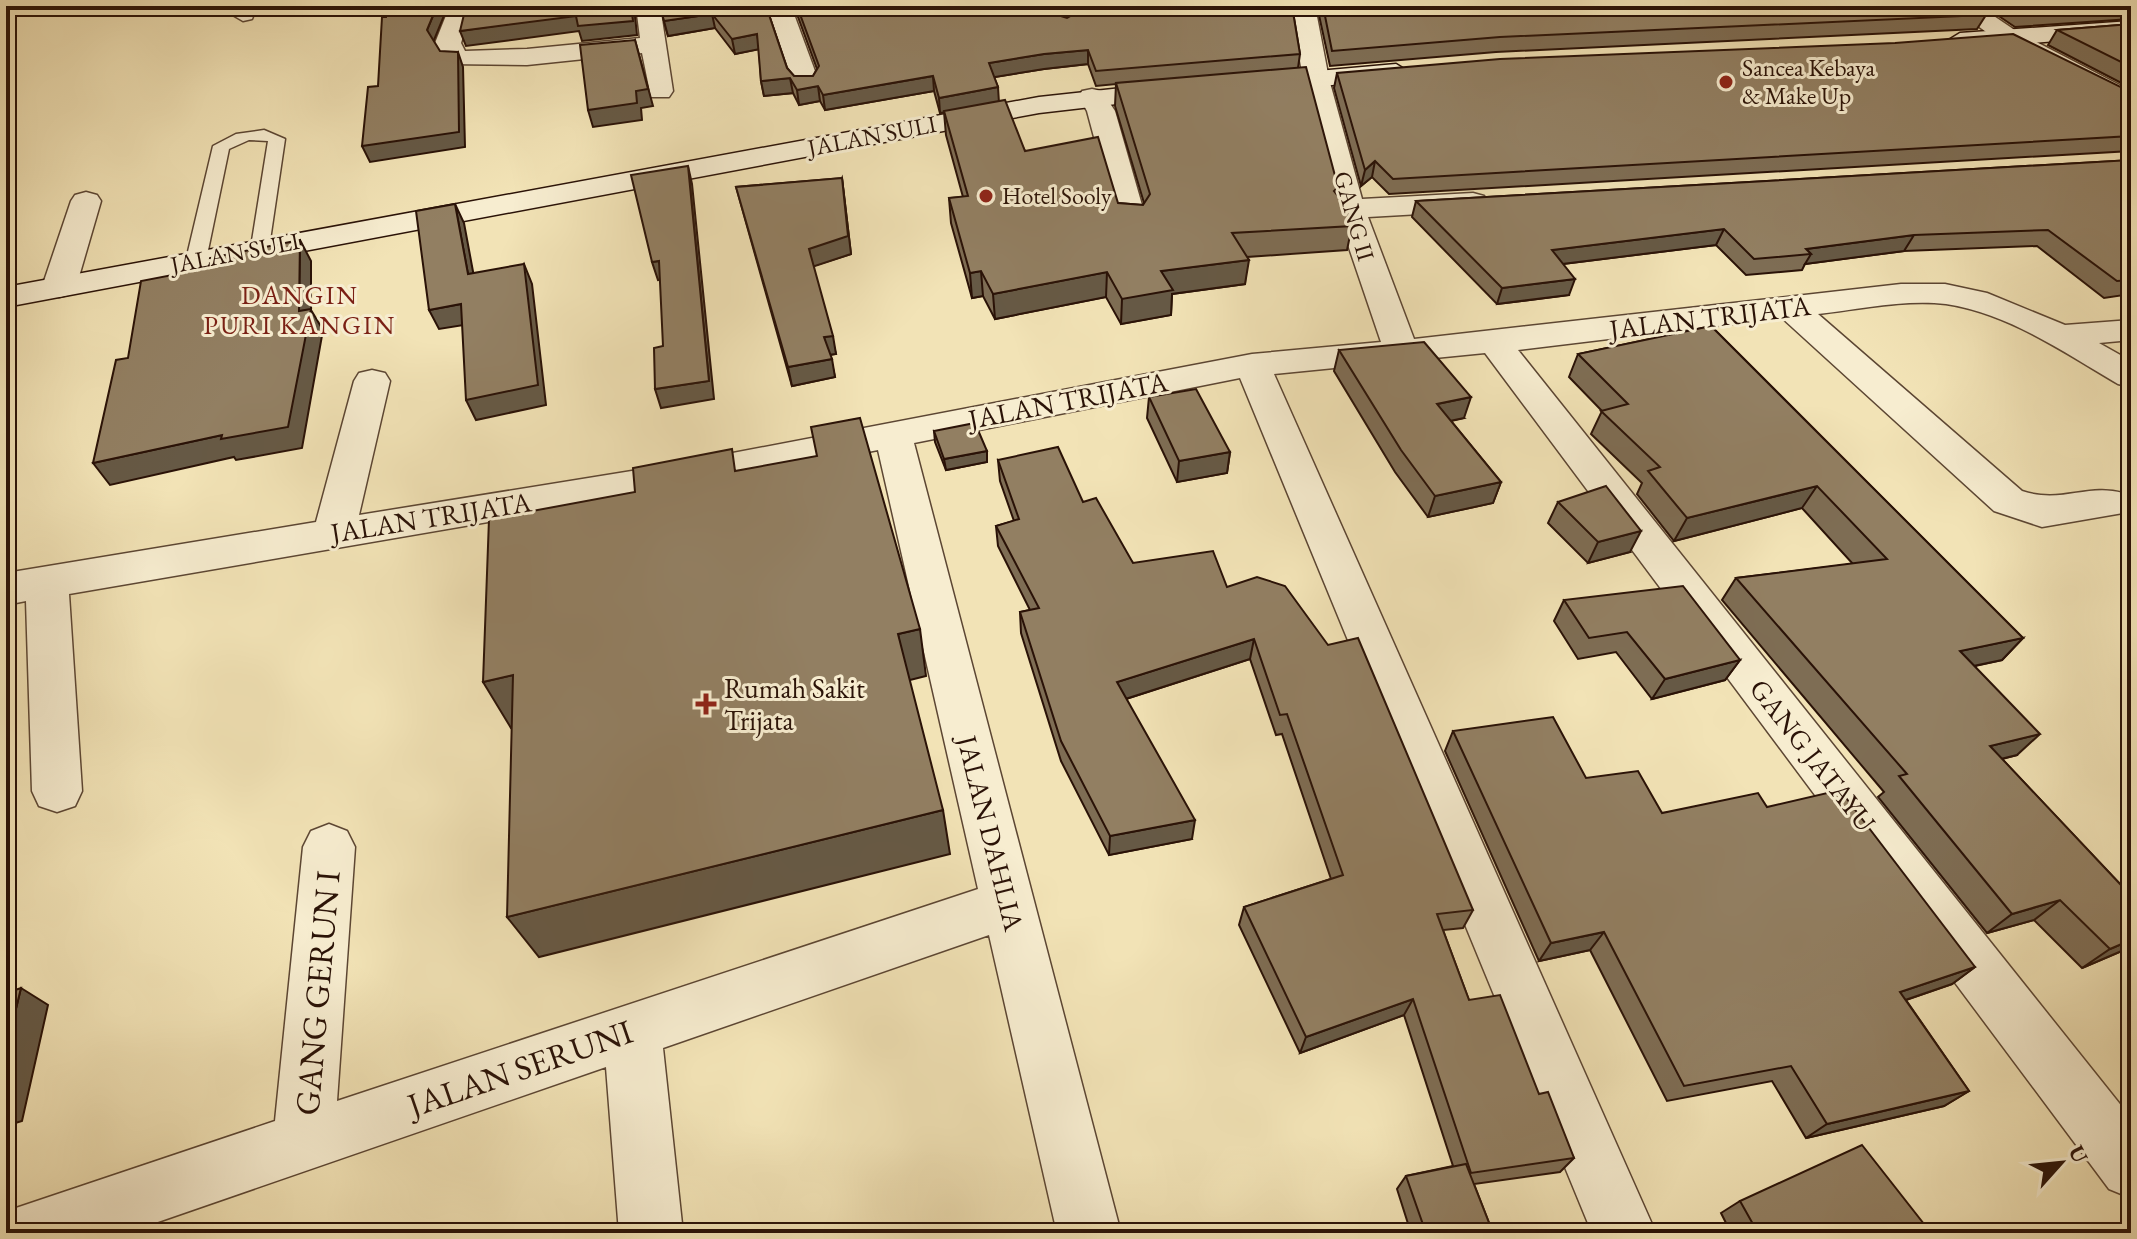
<svg xmlns="http://www.w3.org/2000/svg" width="2137" height="1239" font-family="'EB Garamond',serif">
  <style>
    .lines { fill: none; stroke-linecap: round; stroke-linejoin: round }
    .lane-casing { stroke: #5c4633; stroke-width: 3 }
    .street-casing { stroke: #5c4633; stroke-width: 3 }
    .secondary-casing { stroke: #2a1207; stroke-width: 3 }
    .lane { fill: #f7edd0; fill-rule: evenodd }
    .street { fill: #f7edd0; fill-rule: evenodd }
    .secondary { fill: #f7edd0; fill-rule: evenodd }
    .wall { fill: #7e6d54; stroke: #2a1207; stroke-width: 2; fill-rule: evenodd }
    .shaded-wall { fill: #665945; stroke: #2a1207; stroke-width: 2 }
    .building { fill: #927f62; stroke: #2a1207; stroke-width: 2 }
    .poi-dot { fill: #8f2418; stroke: #f7edd0; stroke-width: 3 }
    .labels { text-anchor: middle; stroke-width: 6; stroke-linejoin: round; paint-order: stroke }
    .far-poi-label { font-size: 24px; fill: #2a1207; stroke: #f7edd0; text-anchor: start }
    .far-street-label { font-size: 24px; fill: #2a1207; stroke: #f7edd0 }
    .far-quarter-label { font-size: 26px; letter-spacing: 2px; fill: #7a1f14; stroke: #f7edd0 }
    .street-label { font-size: 28px; fill: #2a1207; stroke: #f7edd0 }
    .poi-label { font-size: 28px; fill: #2a1207; stroke: #f7edd0; text-anchor: start }
    .near-street-label { font-size: 34px; fill: #2a1207; stroke: #f7edd0 }
  </style>
  <rect width="100%" height="100%" fill="#f2e3b6"/>
  <filter id="stains"><feTurbulence type="fractalNoise" baseFrequency=".0025" numOctaves="4"/><feColorMatrix values="0 0 0 0 .2 0 0 0 0 .09 0 0 0 0 .02 0 0 0 .5 -.17"/></filter>
  <radialGradient id="worn" r=".72"><stop offset=".6" stop-color="#630" stop-opacity="0"/><stop offset="1" stop-color="#630" stop-opacity=".3"/></radialGradient>
  <g class="lines">
    <defs>
      <polygon id="lane" points="264,130 285,139 269,247 260,253 251,247 268,141 249,140 229,149 206,260 203,264 189,264 186,260 213,146 236,134"/>
      <g id="street">
        <polygon points="233,6 257,6 252,19 243,21 231,14"/>
        <polygon points="459,6 470,13 461,43 465,51 527,49 640,38 636,6 660,6 673,91 669,97 651,97 642,53 527,65 448,64 435,43 449,8"/>
        <polygon points="767,6 791,6 819,82 815,88 797,88 793,82"/>
        <polygon points="1041,6 1066,6 1080,23 1068,30 1059,28"/>
        <path d="M1291 6H1315L1329 79 1362 199 1473 193 1484 196 1488 202 1484 208 1473 211 1368 217 1414 339 1901 284H1945L1987 293 2065 325 2131 320V340L2099 343 2131 361V387L2118 384C2065 353 2008 313 1946 304 1905 299 1860 309 1818 314L2022 491C2061 504 2088 483 2123 493L2129 503 2123 513 2042 527 1994 511 1782 318 1518 350 2131 1118V1198L2109 1189 1485 353 1274 374 1656 1233H1592L1240 378 914 443 1121 1233H1057L989 935 663 1048 683 1233H619L606 1067 126 1233H6L10 1210 275 1121 303 847 311 831 329 824 347 831 355 847 337 1101 978 889 878 450 675 490 69 594 82 791 75 806 57 812 39 806 32 791 26 601 6 605V573L316 522 354 381 359 373 372 370 385 373 390 381 359 515 675 464 1252 354 1381 342 1327 183 1303 79Z"/>
        <polygon points="1951,6 1979,6 2019,33 2131,91 2131,110 2001,43"/>
        <polygon points="1092,89 1102,91 1115,111 1146,219 1142,226 1120,226 1116,219 1087,111 1079,97 1082,91"/>
        <polygon points="86,192 97,195 101,201 76,287 71,294 59,297 47,294 42,287 71,201 75,195"/>
      </g>
      <g id="secondary">
        <polygon points="2131,21 2131,35 1960,49 1947,41 1960,33"/>
        <polygon points="1396,64 1409,72 1405,78 1250,93 1241,91 1237,85 1241,79 1250,77"/>
        <polygon points="1177,82 1186,84 1190,90 1186,96 1039,113 6,307 6,287 1039,97"/>
      </g>
    </defs>
    <!-- lane casing -->
    <use href="#lane" class="lane-casing"/>
    <!-- street casing -->
    <use href="#street" class="street-casing"/>
    <!-- secondary casing -->
    <use href="#secondary" class="secondary-casing"/>
    <!-- lane -->
    <use href="#lane" class="lane"/>
    <!-- street -->
    <use href="#street" class="street"/>
    <!-- secondary -->
    <use href="#secondary" class="secondary"/>
  </g>
  <!-- wall -->
  <g class="wall">
    <path d="M660 6H766L787 68 794 76H813L817 69 794 6H1050L1057 15 1067 18 1075 14 1070 6H1292L1300 54 1298 68 1337 195 1352 226 1347 250 1247 257 1245 284 1172 294 1171 315 1121 324 1106 297 995 319 983 296 972 298 951 223 949 198 963 197 946 135 944 112 940 113 934 91 825 110 820 101 799 105 793 93 764 96 761 81 759 49 735 54 715 28 668 36ZM1088 64 1096 86 1116 84 1115 106 1144 203 1143 205 1118 203 1025 151 998 102V87L994 77 1044 69Z"/>
    <polygon points="1317,6 1973,6 1986,15 1977,29 1496,52 1330,66"/>
    <polygon points="1984,6 2131,6 2131,19 2015,27"/>
    <polygon points="2131,24 2131,88 2048,45 2057,30"/>
    <polygon points="1337,73 2131,92 2131,151 1389,194 1372,177 1361,186 1334,88"/>
    <polygon points="2131,160 2131,294 2104,298 2037,246 1904,251 1805,264 1802,270 1746,275 1716,245 1563,264 1569,295 1497,304 1412,217 1416,201"/>
    <polygon points="842,178 851,254 813,266 836,354 830,355 835,377 792,386 736,187"/>
    <polygon points="1711,326 2023,638 2002,660 1975,666 2017,755 2002,759 2120,884 2131,879 2131,947 2082,968 2034,920 1987,933 1878,797 1884,792 1722,600 1736,578 1853,564 1802,508 1674,541 1637,494 1642,483 1591,434 1602,411 1569,377 1578,354"/>
    <polygon points="1339,350 1464,418 1451,421 1501,482 1493,503 1428,517 1395,472 1334,371"/>
    <polygon points="1149,397 1230,452 1227,473 1177,482 1147,418"/>
    <polygon points="934,431 987,451 987,462 946,470 935,442"/>
    <polygon points="998,460 1083,502 1133,563 1227,587 1473,910 1463,928 1443,930 1469,1000 1539,1094 1574,1158 1560,1172 1474,1184 1493,1233 1411,1233 1397,1189 1406,1176 1453,1166 1404,1015 1300,1053 1239,925 1244,907 1331,879 1282,734 1276,735 1250,659 1126,699 1192,839 1109,855 1061,761 1021,633 1020,612 1030,610 998,546 996,526 1014,521 1000,481"/>
    <polygon points="1558,502 1630,552 1588,563 1548,523"/>
    <polygon points="1564,600 1740,660 1725,680 1652,699 1616,652 1578,659 1554,621"/>
    <polygon points="1453,731 1586,778 1662,813 1767,807 1975,967 1952,984 1906,1000 1969,1091 1944,1106 1806,1138 1772,1081 1667,1101 1590,950 1539,961 1445,751"/>
    <polygon points="1740,1201 1931,1233 1731,1233 1721,1213"/>
  </g>
  <!-- shaded-wall -->
  <g class="shaded-wall">
    <polygon points="437,6 448,6 432,45 427,30"/>
    <polygon points="634,6 637,35 582,41 579,31 466,46 460,31"/>
    <polygon points="712,14 715,28 668,36 664,21"/>
    <polygon points="757,34 760,49 735,54 732,39"/>
    <polygon points="635,40 653,106 641,108 642,120 593,127 588,110"/>
    <polygon points="1088,50 1088,64 1044,69 989,78 989,63 1044,54"/>
    <polygon points="458,52 463,67 465,147 370,162 362,146"/>
    <polygon points="933,76 934,91 825,110 823,95"/>
    <polygon points="790,78 793,93 764,96 761,81"/>
    <polygon points="818,86 820,101 799,105 797,90"/>
    <polygon points="998,87 999,103 940,113 939,98"/>
    <polygon points="1375,161 1372,177 1361,186 1365,170"/>
    <polygon points="688,166 692,184 714,399 661,408 655,389 709,381"/>
    <polygon points="842,178 851,254 812,267 809,249"/>
    <polygon points="455,204 464,223 477,293 468,274"/>
    <polygon points="1724,229 1716,245 1546,266 1552,250"/>
    <polygon points="1914,235 1904,251 1805,264 1811,254 1806,249"/>
    <polygon points="300,240 311,261 311,310 323,330 302,448 236,460 234,457 110,485 93,463 222,435 299,311"/>
    <polygon points="1249,260 1245,284 1172,294 1171,315 1121,324 1122,299 1161,271"/>
    <polygon points="659,261 664,279 658,280 652,262"/>
    <polygon points="524,264 532,284 546,405 476,420 466,400"/>
    <polygon points="981,271 983,296 972,298 970,273"/>
    <polygon points="1107,272 1106,297 995,319 993,294"/>
    <polygon points="1575,279 1569,295 1497,304 1502,288"/>
    <polygon points="461,304 470,324 439,329 429,310"/>
    <polygon points="833,336 836,354 828,355 824,337"/>
    <polygon points="832,359 835,377 792,386 788,367"/>
    <polygon points="1471,397 1464,418 1431,425 1437,404"/>
    <polygon points="987,451 987,462 946,470 944,459"/>
    <polygon points="1230,452 1227,473 1177,482 1179,461"/>
    <polygon points="1501,482 1493,503 1428,517 1435,496"/>
    <polygon points="1817,486 1802,508 1674,541 1687,518"/>
    <polygon points="1641,531 1630,552 1588,563 1598,542"/>
    <polygon points="920,629 926,676 906,681 898,634"/>
    <polygon points="2023,638 2002,660 1940,673 1960,651"/>
    <polygon points="1254,639 1250,659 1116,702 1117,682"/>
    <polygon points="1740,660 1725,680 1652,699 1665,679"/>
    <polygon points="513,675 540,721 511,728 483,682"/>
    <polygon points="2040,734 2017,755 1968,767 1990,746"/>
    <polygon points="943,810 950,854 539,957 507,917"/>
    <polygon points="1195,820 1192,839 1109,855 1110,836"/>
    <polygon points="2060,900 2034,920 1987,933 2012,914"/>
    <polygon points="1604,932 1590,950 1539,961 1551,943"/>
    <polygon points="2131,940 2131,947 2082,968 2110,949"/>
    <polygon points="1975,967 1952,984 1879,1009 1900,992"/>
    <polygon points="21,988 48,1005 22,1121 6,1126 6,1050"/>
    <polygon points="1413,999 1404,1015 1300,1053 1306,1037"/>
    <polygon points="1969,1091 1944,1106 1806,1138 1827,1124"/>
  </g>
  <!-- building -->
  <g class="building">
    <polygon points="388,6 437,6 427,30 440,51 458,52 459,132 362,146 368,87 378,86 382,17 386,17"/>
    <polygon points="466,6 631,6 633,21 578,26 576,16 460,31"/>
    <polygon points="660,6 766,6 787,68 794,76 813,76 819,66 797,6 1050,6 1057,15 1067,18 1083,9 1081,6 1292,6 1300,54 1096,71 1088,50 1044,54 989,63 998,87 939,98 933,76 823,95 818,86 797,90 790,78 761,81 757,34 732,39 712,14 664,21"/>
    <polygon points="1323,6 1973,6 1986,15 1500,37 1332,51"/>
    <polygon points="2014,6 2118,6 2023,12"/>
    <polygon points="2131,24 2131,67 2057,30"/>
    <polygon points="2013,34 2131,92 2131,136 1393,179 1375,161 1365,170 1337,73 1500,59 1895,43"/>
    <polygon points="635,40 648,89 636,91 637,103 588,110 580,45"/>
    <polygon points="1306,67 1338,187 1334,191 1343,202 1352,226 1232,233 1249,260 1161,271 1173,290 1122,299 1107,272 993,294 981,271 970,273 949,198 968,196 944,111 1005,100 1025,151 1098,137 1118,203 1143,205 1150,194 1116,83"/>
    <polygon points="2131,160 2131,280 2117,281 2048,230 1914,235 1806,249 1811,254 1754,259 1724,229 1552,250 1575,279 1502,288 1416,201"/>
    <polygon points="688,166 709,381 655,389 654,348 663,346 659,261 652,262 631,175"/>
    <polygon points="842,178 848,236 809,249 833,336 824,337 832,359 788,367 736,187"/>
    <polygon points="455,204 468,274 524,264 538,385 466,400 461,304 429,310 416,211"/>
    <polygon points="300,240 299,311 311,309 288,427 221,439 222,435 93,463 116,360 128,358 141,281 209,268 210,258"/>
    <polygon points="1711,326 2023,638 1960,651 2040,734 1990,746 2120,884 2131,879 2131,940 2110,949 2060,900 2012,914 1899,776 1907,774 1736,578 1887,559 1817,486 1687,518 1648,471 1660,467 1601,411 1628,404 1578,354"/>
    <polygon points="1424,342 1471,397 1437,404 1501,482 1435,496 1401,450 1339,350"/>
    <polygon points="1196,389 1230,452 1179,461 1149,397"/>
    <polygon points="860,418 920,629 898,634 943,810 507,917 513,675 483,682 489,519 635,492 633,468 732,449 735,471 817,456 811,427"/>
    <polygon points="975,423 987,451 944,459 934,431"/>
    <polygon points="1058,447 1083,502 1096,498 1133,563 1213,551 1227,587 1257,577 1285,586 1328,645 1358,638 1473,910 1437,914 1469,1000 1500,995 1539,1094 1548,1092 1574,1158 1471,1173 1413,999 1306,1037 1244,907 1343,875 1287,714 1280,715 1254,639 1117,682 1195,820 1110,836 1061,741 1020,612 1039,608 996,526 1019,519 998,460"/>
    <polygon points="1606,486 1641,531 1598,542 1558,502"/>
    <polygon points="1683,586 1740,660 1665,679 1627,632 1589,638 1564,600"/>
    <polygon points="1553,717 1586,778 1638,771 1662,813 1758,793 1767,807 1840,790 1975,967 1900,992 1969,1091 1827,1124 1791,1066 1684,1086 1604,932 1551,943 1453,731"/>
    <polygon points="21,988 6,1050 6,993"/>
    <polygon points="1862,1145 1931,1233 1758,1233 1740,1201"/>
    <polygon points="1466,1164 1493,1233 1426,1233 1406,1176"/>
  </g>
  <!-- markers -->
  <g class="poi-dot">
    <circle cx="1726" cy="82" r="8"/>
    <circle cx="986" cy="196" r="8"/>
    <path d="M702 692h8v8h8v8h-8v8h-8v-8h-8v-8h8z"/>
  </g>
  <g class="labels">
    <!-- far-poi labels -->
    <g class="far-poi-label">
      <text x="1742" y="76">Sancea Kebaya<tspan x="1742" dy="28">&amp; Make Up</tspan></text>
      <text x="1002" y="204">Hotel Sooly</text>
    </g>
    <!-- far-street labels -->
    <g class="far-street-label">
      <text transform="translate(872 136) rotate(-11)" y="8">JALAN SULI</text>
      <text transform="translate(1354 216) rotate(74)" y="8">GANG II</text>
      <text transform="translate(235 253) rotate(-11)" y="8">JALAN SULI</text>
    </g>
    <!-- far-quarter labels -->
    <g class="far-quarter-label">
      <text x="300" y="304">DANGIN<tspan x="300" dy="30">PURI KANGIN</tspan></text>
    </g>
    <!-- street labels -->
    <g class="street-label">
      <text transform="translate(1710 317) rotate(-7)" y="10">JALAN TRIJATA</text>
      <text transform="translate(1068 400) rotate(-11)" y="10">JALAN TRIJATA</text>
      <text transform="translate(431 517) rotate(-9)" y="10">JALAN TRIJATA</text>
      <text transform="translate(1813 755) rotate(52)" y="10">GANG JATAYU</text>
      <text transform="translate(991 833) rotate(76)" y="10">JALAN DAHLIA</text>
    </g>
    <!-- poi labels -->
    <g class="poi-label">
      <text x="724" y="698">Rumah Sakit<tspan x="724" dy="32">Trijata</tspan></text>
    </g>
    <!-- near-street labels -->
    <g class="near-street-label">
      <text transform="translate(317 993) rotate(-85)" y="12">GANG GERUN I</text>
      <text transform="translate(520 1068) rotate(-19)" y="12">JALAN SERUNI</text>
    </g>
  </g>
  <!-- margin -->
  <rect width="2137" height="1239" fill="none" stroke="#f2e3b6" stroke-width="32"/>
  <rect x="8" y="8" width="2121" height="1223" fill="none" stroke="#2a1207" stroke-width="4"/>
  <rect x="16" y="16" width="2105" height="1207" fill="none" stroke="#2a1207" stroke-width="2"/>
  <!-- north arrow -->
  <g transform="translate(2061 1163) rotate(63)" stroke="#f7edd0" stroke-width="6" paint-order="stroke">
  <path d="M0-6L14 30L0 20L-14 30Z" fill="#2a1207"/>
  <text y="-12" font-size="22" font-weight="bold" text-anchor="middle" fill="#2a1207">U</text>
  </g>
  <rect width="100%" height="100%" filter="url(#stains)"/>
  <rect width="100%" height="100%" fill="url(#worn)"/>
</svg>
